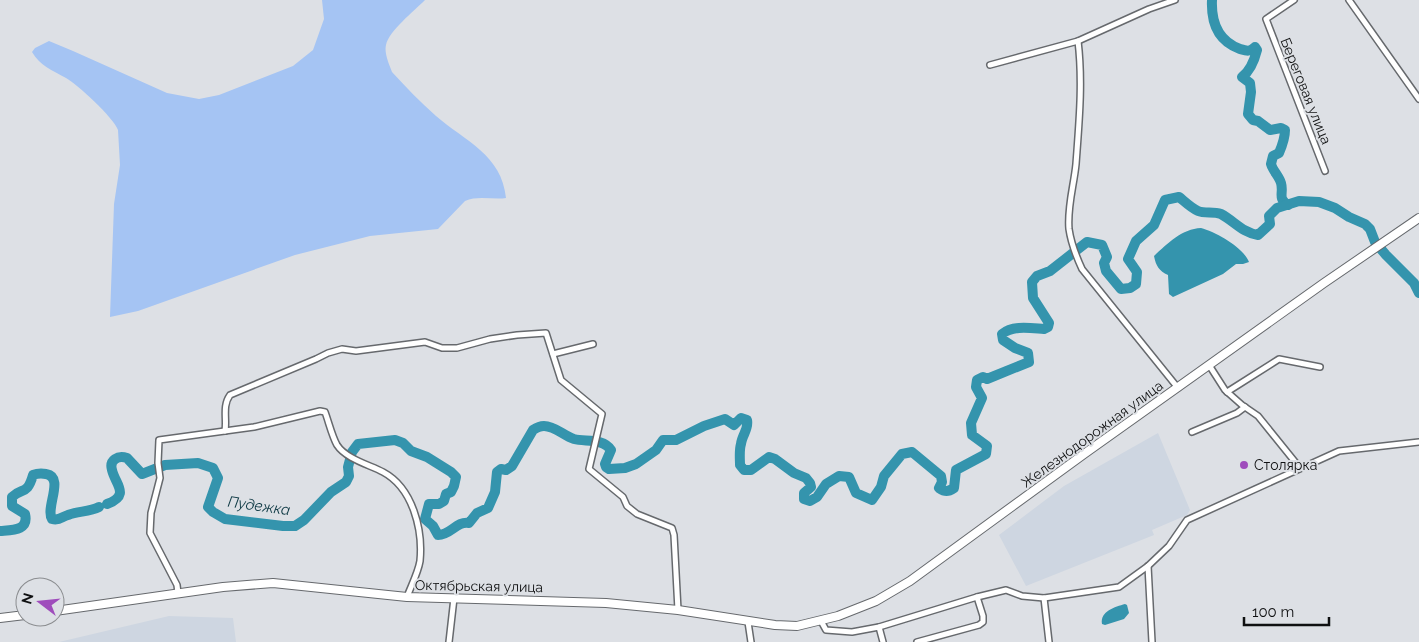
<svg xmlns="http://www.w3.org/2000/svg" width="1419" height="642" font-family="Raleway,sans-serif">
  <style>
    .built { fill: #ced6e1 }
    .green { fill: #a5c4f3 }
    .water { fill: #3494ad }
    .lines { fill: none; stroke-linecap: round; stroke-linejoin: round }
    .river { stroke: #3494ad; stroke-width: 10 }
    .street-casing { stroke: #66696d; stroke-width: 8 }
    .secondary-casing { stroke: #66696d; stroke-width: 10 }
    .street { stroke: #fff; stroke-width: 5 }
    .secondary { stroke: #fff; stroke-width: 8 }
    .poi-dot { fill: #9f4dbc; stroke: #dde0e5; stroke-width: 2 }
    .labels { text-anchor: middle; stroke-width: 4; stroke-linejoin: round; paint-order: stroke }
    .street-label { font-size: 14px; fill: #0f1011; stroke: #dde0e5 }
    .poi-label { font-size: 14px; fill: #0f1011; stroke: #dde0e5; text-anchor: start }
    .water-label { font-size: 15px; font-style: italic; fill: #0d3843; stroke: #dde0e5 }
  </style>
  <rect width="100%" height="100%" fill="#dde0e5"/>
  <!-- built -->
  <g class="built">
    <polygon points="1158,433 1190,510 1187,515 1152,530 1154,535 1026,586 999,535 1064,486"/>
    <polygon points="169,616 233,618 236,642 59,642"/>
  </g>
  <!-- green -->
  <path class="green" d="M322 0H425C414 11 389 31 386 45 384 53 389 64 392 72 406 87 420 102 436 116 465 141 502 155 506 198 493 200 478 195 465 201L438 229 370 236 295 255 138 311 110 317 114 204 120 165 118 130C114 118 77 84 66 78 52 70 40 66 32 52L35 48 49 41 73 51 167 93 199 99 219 95 293 66 313 50 324 19Z"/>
  <!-- water -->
  <g class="water">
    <path d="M1201 228C1216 232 1243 247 1249 262L1243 264H1236L1223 274 1173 297 1169 294 1168 275C1159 271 1156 266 1154 256 1168 243 1182 229 1201 228Z"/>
    <path d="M1125 604 1127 605 1129 613 1124 619 1105 625 1102 624C1100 611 1115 607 1125 604Z"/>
  </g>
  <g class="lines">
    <!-- river -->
    <g class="river">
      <path d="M1212 0C1211 22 1218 41 1240 49 1247 51 1250 52 1255 47L1257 50C1255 58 1250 71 1242 77L1250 83 1251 92 1248 114 1253 120 1258 121 1270 130 1281 128 1285 130C1285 138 1282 146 1279 153L1273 156 1271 164C1273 171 1279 176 1281 183 1284 193 1277 198 1288 205"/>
      <path d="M107 504C131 495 115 484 112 470 109 460 118 455 127 458L142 474 165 465 198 463 213 468 218 478 208 507 213 512 225 519 283 526H295L304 520 331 492 346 482 349 476 348 467 352 452 358 444 395 440 403 443 411 451 427 457 451 472 456 477 454 486 451 492 446 494 444 501 439 504H429L425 519 433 526 438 535C451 535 456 521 469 523L477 513 488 508 495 492 497 472 501 469 506 470 512 466 533 430C536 428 541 426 544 426 555 426 564 436 574 439 586 442 603 438 611 450L605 464 606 467 609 469 625 468 636 464 656 450 663 440H676L704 426 725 419 734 425 741 418 747 420C749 429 742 435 741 444 739 450 740 459 740 465L744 470H751L769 457 775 459 794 473 806 478 810 483 811 487 804 493V499L810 501 817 497 826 484 839 476 849 477 856 493 872 500 881 487 884 476 902 454 912 452 941 476 942 482 939 488C945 492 948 492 954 488L956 470 986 454 987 446 972 435 971 423 982 398 976 387 977 380 983 377 987 379 1029 362 1028 353 1015 348 1003 340 1002 334C1013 325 1030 328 1044 329L1048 327 1049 323 1033 298 1032 282 1037 276 1050 271 1087 242 1102 245 1107 257 1104 263 1106 271 1121 289 1130 288 1136 284 1137 272 1128 259 1136 241 1154 225 1165 200 1179 197C1184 201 1191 208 1198 211 1205 214 1213 211 1221 214 1234 221 1243 233 1258 235L1270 224 1269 216 1277 208 1299 201 1319 202 1335 208 1349 217 1365 224 1370 229 1375 242 1386 255 1414 283 1419 293"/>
      <path d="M0 531C12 530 29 531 25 514L12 506V497C22 487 27 496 33 475 38 473 41 473 46 474 65 477 45 508 52 519 60 521 61 517 68 515 78 511 89 512 99 507"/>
    </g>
    <defs>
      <g id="street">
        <polyline points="1294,0 1266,19 1325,171"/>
        <polyline points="1349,0 1419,99"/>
        <path d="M1078 41C1083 82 1079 123 1076 164 1074 185 1067 207 1069 229 1071 243 1076 256 1082 269L1178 388"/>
        <polyline points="990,65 1078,41 1149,9 1175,0"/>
        <polyline points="553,354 593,344"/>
        <polyline points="1209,365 1225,390 1242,405 1258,416 1300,468"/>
        <polyline points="1227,392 1279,359 1320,367"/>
        <path d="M225 431C227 419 222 406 230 395L316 359 328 353 342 349 356 351 425 342 442 348H457L490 339 517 335 546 333 561 380 602 414 589 469 623 497 627 506 637 514 672 528 674 535 678 610"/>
        <polyline points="1192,432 1237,413 1245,407"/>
        <polyline points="1148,566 1152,642"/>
        <path d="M178 593 177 585 150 533 151 513 160 478 158 463 159 440 254 427 320 411 325 412C329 423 332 436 337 445 346 459 370 465 383 472 413 488 423 530 420 561 418 573 411 586 407 597"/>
        <polyline points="1044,598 1049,642"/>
        <polyline points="821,621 826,630 852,632 879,627 977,597 1006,590 1022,596 1044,598 1119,587 1148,566 1169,546 1187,520 1339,451 1419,442"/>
        <polyline points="748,622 751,642"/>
        <polyline points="879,627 883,642"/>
        <polyline points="449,642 454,598"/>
        <polyline points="917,642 979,625 983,622 983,616 977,597"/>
      </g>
      <g id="secondary">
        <polyline points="55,611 223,587 273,583 407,597 606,603 678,610 775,625 797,626 838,616 876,601 910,581 1084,454 1324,283 1419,218"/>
        <polyline points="0,618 25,615"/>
      </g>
    </defs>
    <!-- street casing -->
    <use href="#street" class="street-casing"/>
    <!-- secondary casing -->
    <use href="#secondary" class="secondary-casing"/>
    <!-- street -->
    <use href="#street" class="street"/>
    <!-- secondary -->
    <use href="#secondary" class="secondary"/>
  </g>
  <!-- markers -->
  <circle class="poi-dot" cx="1244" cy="465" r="5"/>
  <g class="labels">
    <!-- street labels -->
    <g class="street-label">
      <text transform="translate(1306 91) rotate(68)" y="5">Береговая улица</text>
      <text transform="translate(1092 434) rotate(-36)" y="5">Железнодорожная улица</text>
      <text transform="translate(479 586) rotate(1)" y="5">Октябрьская улица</text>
    </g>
    <!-- poi labels -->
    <g class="poi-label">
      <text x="1254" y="470">Столярка</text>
    </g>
    <!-- water labels -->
    <g class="water-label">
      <text transform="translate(259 506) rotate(8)" y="5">Пудежка</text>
    </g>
  </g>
  <!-- north arrow -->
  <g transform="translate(40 602) rotate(286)"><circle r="24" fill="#dde0e5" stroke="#8b8d90"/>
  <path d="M0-4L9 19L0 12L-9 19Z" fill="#9f4dbc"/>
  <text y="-8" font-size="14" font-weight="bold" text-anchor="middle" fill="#0f1011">N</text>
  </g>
  <!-- scale -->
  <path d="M1244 617v8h85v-8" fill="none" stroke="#0f1011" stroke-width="2.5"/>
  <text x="1252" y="617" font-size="15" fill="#0f1011" stroke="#dde0e5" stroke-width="4" paint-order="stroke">100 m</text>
</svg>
